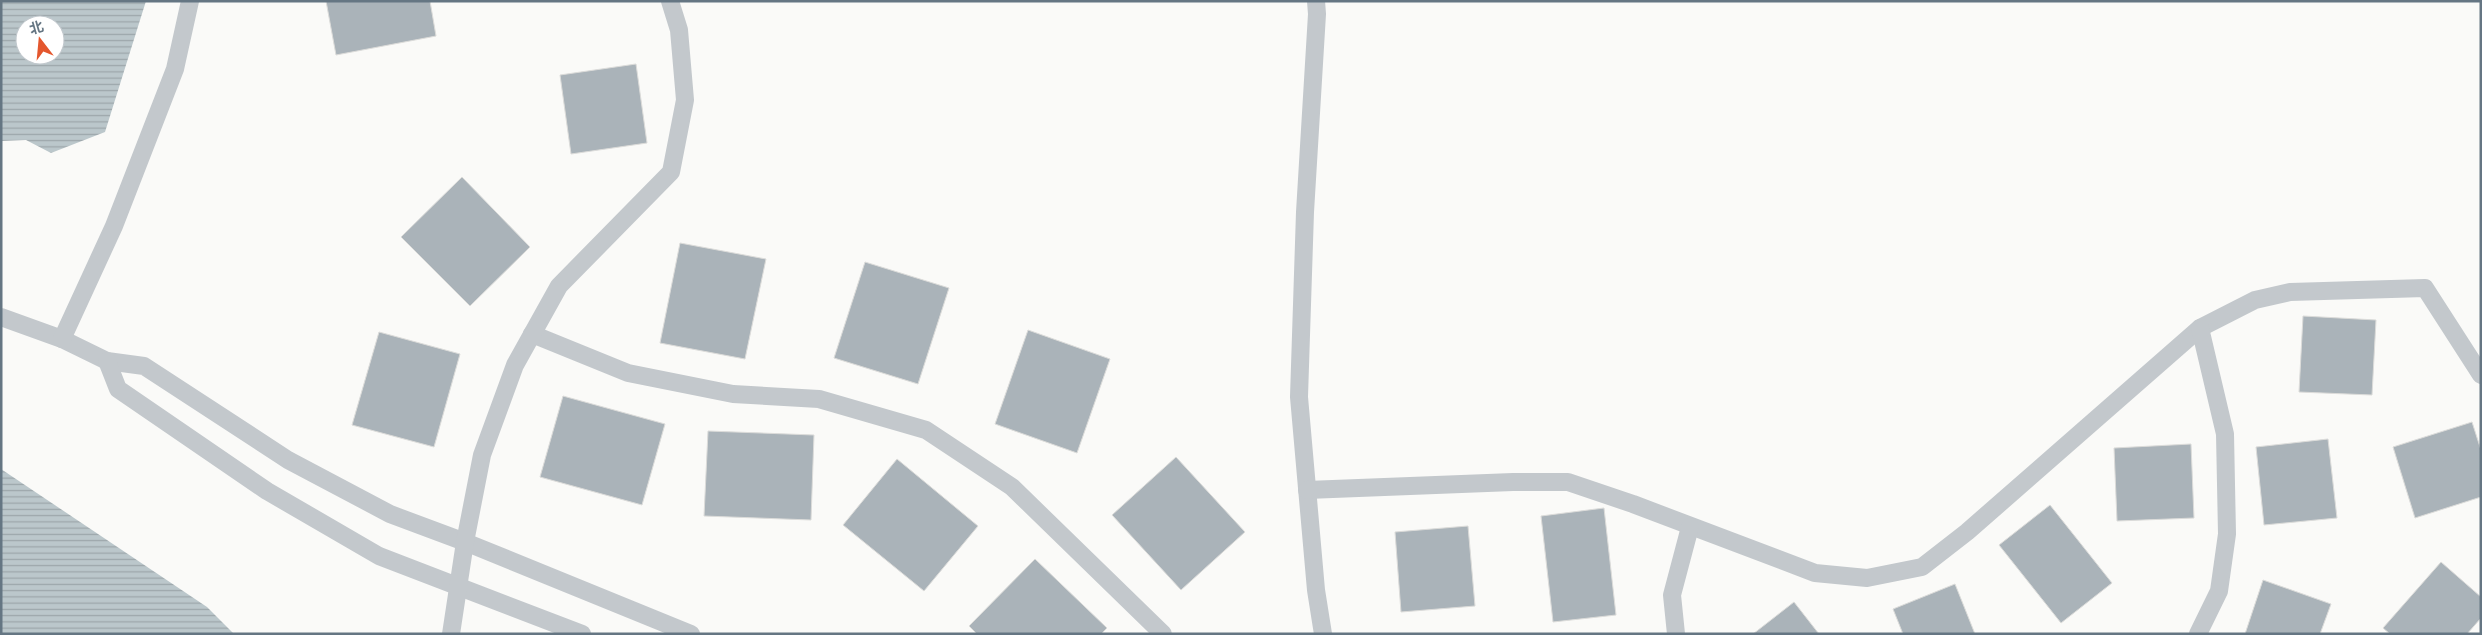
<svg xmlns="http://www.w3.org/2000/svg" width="2482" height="635" font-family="Montserrat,'Noto Sans SC',sans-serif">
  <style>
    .water { fill: url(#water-rules); fill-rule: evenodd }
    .building { fill: #aab3b9; stroke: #dcdcda }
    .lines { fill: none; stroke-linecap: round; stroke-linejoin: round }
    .lane { stroke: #c3c8cc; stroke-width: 18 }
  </style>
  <defs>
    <pattern id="water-rules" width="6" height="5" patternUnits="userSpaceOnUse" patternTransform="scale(1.25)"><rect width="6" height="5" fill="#bbc7cb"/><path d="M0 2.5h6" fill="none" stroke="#9ca6aa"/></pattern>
  </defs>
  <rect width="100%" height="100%" fill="#fafaf8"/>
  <!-- water -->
  <g class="water">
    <path d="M1 1H146L105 132 51 153 26 140 1 141ZM25 25H55V55H25Z"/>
    <polygon points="1,469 207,607 234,634 1,634"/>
  </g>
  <!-- building -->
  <g class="building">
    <polygon points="326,1 430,1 436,36 336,55"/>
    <polygon points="636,64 647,143 571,154 560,75"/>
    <polygon points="462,177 530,247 470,306 401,237"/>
    <polygon points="680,243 766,259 745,359 660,343"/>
    <polygon points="865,262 949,288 918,384 834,358"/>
    <polygon points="2303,316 2376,320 2372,395 2299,392"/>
    <polygon points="1028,330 1110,359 1077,453 995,424"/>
    <polygon points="379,332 460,354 434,447 352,425"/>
    <polygon points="563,396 665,424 642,505 540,477"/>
    <polygon points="2472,422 2481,450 2481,497 2415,518 2393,447"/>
    <polygon points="708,431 814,435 811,520 704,516"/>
    <polygon points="2328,439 2337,518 2264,525 2256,447"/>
    <polygon points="2191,444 2194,518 2117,521 2114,448"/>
    <polygon points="1176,457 1245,532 1181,590 1112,515"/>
    <polygon points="897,459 978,526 924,591 843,525"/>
    <polygon points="2050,505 2112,583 2061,623 1999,545"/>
    <polygon points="1604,508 1616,615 1553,622 1541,516"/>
    <polygon points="1468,526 1475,606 1401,612 1395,532"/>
    <polygon points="1035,559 1107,628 1101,634 977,634 969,626"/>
    <polygon points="2441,562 2481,597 2481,618 2467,634 2390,634 2383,628"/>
    <polygon points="2263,580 2331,604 2320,634 2245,634"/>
    <polygon points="1955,584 1975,634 1903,634 1893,609"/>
    <polygon points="1794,602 1819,634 1753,634"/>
  </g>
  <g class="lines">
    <!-- lane -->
    <g class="lane">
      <polyline points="1316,1 1317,14 1305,212 1299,397 1316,590 1323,634"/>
      <polyline points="1,317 62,339 107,361 144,366 288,460 390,514 465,542 691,634"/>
      <polyline points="532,334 628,373 733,394 819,399 926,430 1012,487 1163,634"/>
      <polyline points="62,339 114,226 175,69 190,1"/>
      <polyline points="107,361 118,389 267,491 379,556 582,634"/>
      <polyline points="1307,490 1513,482 1568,482 1633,504 1815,573 1867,578 1922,567 1967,532 2200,328 2255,300 2290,292 2425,288 2481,375"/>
      <polyline points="451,634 465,542 482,455 515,365 559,286 671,172 685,100 679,30 670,1"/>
      <polyline points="1676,634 1672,595 1690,527"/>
      <polyline points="2198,634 2219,591 2227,534 2225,434 2200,328"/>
    </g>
  </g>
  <!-- border -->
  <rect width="2482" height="635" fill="none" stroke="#657683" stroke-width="5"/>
  <!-- north arrow -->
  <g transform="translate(40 40) rotate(344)"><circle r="24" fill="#ffffff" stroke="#c1c8cd"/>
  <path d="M0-4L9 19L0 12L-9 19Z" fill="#e4572e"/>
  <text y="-8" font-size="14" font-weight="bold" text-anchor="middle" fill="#657683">北</text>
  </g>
</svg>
